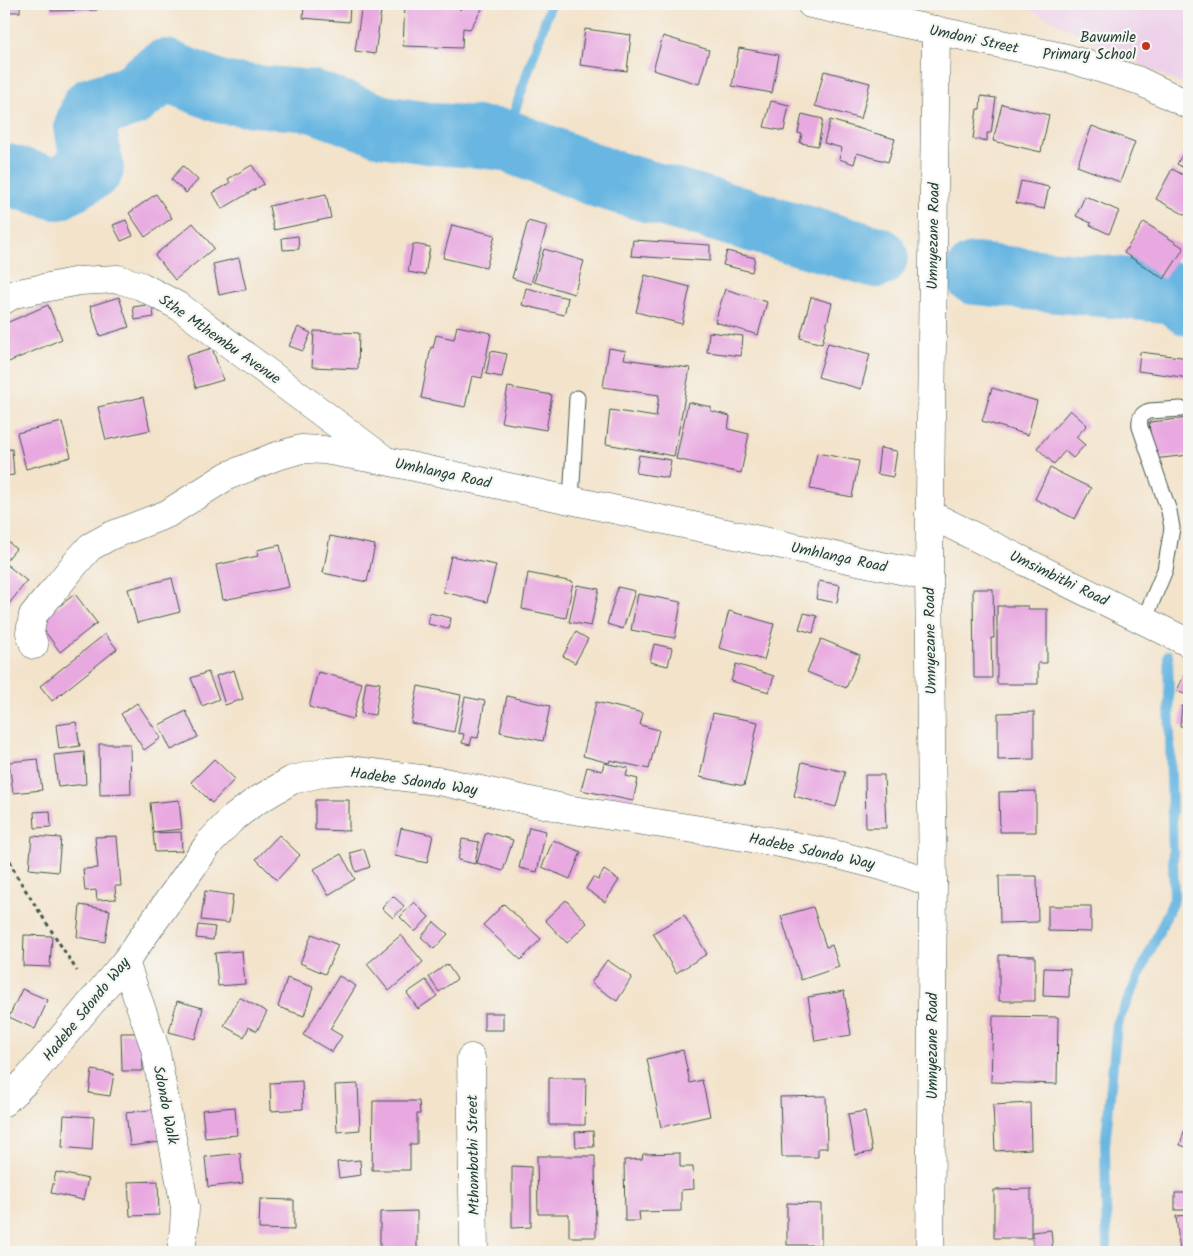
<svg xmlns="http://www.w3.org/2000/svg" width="1193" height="1256" font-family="Kalam,sans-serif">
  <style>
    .built { fill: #edd1e9 }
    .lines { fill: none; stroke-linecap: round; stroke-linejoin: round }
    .stream { stroke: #67b6e1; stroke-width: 10 }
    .river { stroke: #67b6e1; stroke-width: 62 }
    .building { fill: #e8a8e0 }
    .service-casing { stroke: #3f564b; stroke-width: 17 }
    .minor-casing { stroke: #3f564b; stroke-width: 29 }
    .path { stroke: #3f564b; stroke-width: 3; stroke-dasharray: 4 4; stroke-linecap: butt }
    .service { stroke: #fff; stroke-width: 15 }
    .minor { stroke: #fff; stroke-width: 28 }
    .poi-dot { fill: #c8321e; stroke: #f6f6f2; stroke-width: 2 }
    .labels { text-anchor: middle; stroke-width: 4.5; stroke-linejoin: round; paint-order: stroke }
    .poi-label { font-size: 15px; fill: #1f3d34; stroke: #f6f6f2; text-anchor: end }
    .street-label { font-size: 15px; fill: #1f3d34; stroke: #f6f6f2 }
  </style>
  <rect width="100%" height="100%" fill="#f6f6f2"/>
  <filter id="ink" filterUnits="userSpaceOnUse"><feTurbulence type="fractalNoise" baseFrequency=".02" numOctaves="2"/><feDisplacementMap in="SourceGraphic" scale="10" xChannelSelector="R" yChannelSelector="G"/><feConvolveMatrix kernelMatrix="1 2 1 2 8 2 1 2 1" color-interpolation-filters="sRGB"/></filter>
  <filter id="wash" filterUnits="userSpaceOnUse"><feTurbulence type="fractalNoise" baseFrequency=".0096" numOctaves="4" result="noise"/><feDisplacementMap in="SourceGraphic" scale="20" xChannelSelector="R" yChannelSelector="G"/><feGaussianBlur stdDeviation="1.12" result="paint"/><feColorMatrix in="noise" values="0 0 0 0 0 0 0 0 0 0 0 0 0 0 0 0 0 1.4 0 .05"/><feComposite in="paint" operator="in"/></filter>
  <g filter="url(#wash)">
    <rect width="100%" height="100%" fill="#f3e3cb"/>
    <!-- built -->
    <polygon class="built" points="1018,4 1189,4 1189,88"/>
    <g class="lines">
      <!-- stream -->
      <g class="stream">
        <polyline points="505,140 550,6 550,4"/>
        <polyline points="1107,1252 1105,1146 1117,1024 1174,899 1168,655"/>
      </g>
      <!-- river -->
      <g class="river">
        <polyline points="4,174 57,189 93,168 85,127 92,108 131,96 165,70 223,93 312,101 382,126 435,134 477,137 505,140 605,179 877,257"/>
        <polyline points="975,274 1174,293 1189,305"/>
      </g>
    </g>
    <g id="blocks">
      <!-- building -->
      <g class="building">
        <rect x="4" y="4" width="16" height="8"/>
        <polygon points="51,4 97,4 97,10 51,11"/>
        <polygon points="304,4 350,4 349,22 303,18"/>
        <polygon points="362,4 382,4 375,54 355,51"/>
        <polygon points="405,4 461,4 460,10 464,4 485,4 470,29 463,28 462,48 403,46"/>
        <polygon points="585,29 631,35 627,71 580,65"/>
        <polygon points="663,36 709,50 699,84 653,70"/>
        <polygon points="739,48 779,55 772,93 732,86"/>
        <polygon points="824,71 870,83 861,119 815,106"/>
        <polygon points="981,96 996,98 991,133 987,133 987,141 973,139 977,109 980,109"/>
        <polygon points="771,101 789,105 784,131 764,127"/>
        <polygon points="1002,104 1049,115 1041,152 993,141"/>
        <polygon points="802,114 823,119 818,146 800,143 802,134 798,133"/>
        <polygon points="830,120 895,139 888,162 857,153 854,164 839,159 842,148 824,143"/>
        <polygon points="1092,126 1135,142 1120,182 1077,166"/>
        <polygon points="1187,146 1189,147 1189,171 1177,164"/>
        <polygon points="252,165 264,184 222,209 213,193 230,183 228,179"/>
        <polygon points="183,166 198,180 186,193 171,179"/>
        <polygon points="1172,169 1189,178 1189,217 1156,199"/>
        <polygon points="1021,181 1049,187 1044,209 1016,203"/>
        <polygon points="156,194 172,218 145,237 129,213"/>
        <polygon points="326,194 331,218 274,230 269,206"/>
        <polygon points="1085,196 1119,211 1109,234 1090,225 1091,223 1076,216"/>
        <polygon points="126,220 133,236 121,241 113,225"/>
        <polygon points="528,221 547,226 531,284 512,278"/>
        <polygon points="1144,222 1184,248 1164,279 1124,253"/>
        <polygon points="193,223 214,248 175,280 155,255"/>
        <polygon points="452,225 495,235 486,268 443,258"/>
        <polygon points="298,236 299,249 283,250 282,238"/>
        <polygon points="633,240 710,245 710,261 631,256"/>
        <polygon points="413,244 430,247 425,275 408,272"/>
        <polygon points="544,249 584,261 574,294 534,282"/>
        <polygon points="727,251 755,258 752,272 723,265"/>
        <polygon points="239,258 246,289 219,295 213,264"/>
        <polygon points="645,275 690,287 682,324 636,312"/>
        <polygon points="526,288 568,298 564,315 522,305"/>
        <polygon points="725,289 767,302 758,335 715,322"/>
        <polygon points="119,297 129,327 100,336 90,306"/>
        <polygon points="811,297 832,303 822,344 800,338"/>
        <polygon points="152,304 154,317 135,320 133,307"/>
        <polygon points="48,305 62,339 4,364 4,324"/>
        <polygon points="457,326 491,333 482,378 472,376 465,407 421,398 431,347 433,348 436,335 454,339"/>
        <polygon points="298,327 311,333 303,351 289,346"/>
        <polygon points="314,331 359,333 358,369 312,367"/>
        <polygon points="709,332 743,336 741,356 707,352"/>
        <polygon points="828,343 870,354 861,389 818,377"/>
        <polygon points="212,348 223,380 196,388 186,356"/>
        <polygon points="609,348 626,351 624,359 690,368 674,456 606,444 610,410 656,417 659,395 603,387"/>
        <polygon points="491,351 507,354 502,377 486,374"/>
        <polygon points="1140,352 1189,358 1189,378 1138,371"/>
        <polygon points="508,387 552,395 546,430 501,422"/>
        <polygon points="992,388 1037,401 1028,435 982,421"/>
        <polygon points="143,397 150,430 106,440 98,407"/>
        <polygon points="688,402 711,407 711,411 730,416 728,429 749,434 741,473 676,459"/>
        <polygon points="1070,410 1087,425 1076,437 1085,445 1073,458 1065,451 1054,464 1037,448"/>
        <polygon points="1189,418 1189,455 1153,459 1149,422"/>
        <polygon points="62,422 71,457 26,469 17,433"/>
        <polygon points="880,448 897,451 893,477 877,474"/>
        <polygon points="12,449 14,475 4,476 4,450"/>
        <polygon points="817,453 859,461 852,497 810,489"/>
        <polygon points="639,455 671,460 668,478 636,473"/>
        <polygon points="1050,468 1091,488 1075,519 1035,499"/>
        <polygon points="330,536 375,545 367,582 323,573"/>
        <polygon points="4,538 16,549 4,563"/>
        <polygon points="280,545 289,587 223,600 216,565 258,556 257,550"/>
        <polygon points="451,556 496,565 487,602 443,592"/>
        <polygon points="6,564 27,581 8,605 4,602 4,566"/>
        <polygon points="528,573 573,582 566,618 522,609"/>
        <polygon points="172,578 180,612 137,623 128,589"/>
        <polygon points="819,581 840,585 837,603 816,599"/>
        <polygon points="577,585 599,589 591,626 569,622"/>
        <polygon points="618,587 635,591 623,629 607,624"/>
        <polygon points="973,589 993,589 994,638 991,638 992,678 974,678"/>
        <polygon points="75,594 97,623 60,652 38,622"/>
        <polygon points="638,594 681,602 675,638 631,630"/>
        <polygon points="997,606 1028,606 1028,609 1047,609 1047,663 1038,663 1038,684 997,684"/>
        <polygon points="729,611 774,624 764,660 719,648"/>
        <polygon points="430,613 451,618 449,629 428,624"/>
        <polygon points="804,613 817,616 813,633 799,629"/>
        <polygon points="576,632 588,639 575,663 563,656"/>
        <polygon points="105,634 117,649 52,701 40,686"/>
        <polygon points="821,639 860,655 846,688 807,672"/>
        <polygon points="654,644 672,648 668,666 650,662"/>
        <polygon points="736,664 774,676 769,692 731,681"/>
        <polygon points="234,670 243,699 225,705 216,676"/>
        <polygon points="1186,670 1189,671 1189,696 1177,691"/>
        <polygon points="208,672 219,699 202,706 191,678"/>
        <polygon points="318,672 362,683 353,719 309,707"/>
        <polygon points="366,681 380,683 375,715 361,713"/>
        <polygon points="4,684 6,684 7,712 4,712"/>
        <polygon points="418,686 461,695 454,732 411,723"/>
        <polygon points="507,696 550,706 543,741 500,732"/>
        <polygon points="465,697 485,701 478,738 472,737 470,745 462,743 464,734 458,733"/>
        <polygon points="596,702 643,713 640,725 659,730 649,769 610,760 609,763 583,756"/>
        <polygon points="137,703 161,738 144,750 121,714"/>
        <polygon points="1182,706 1189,706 1189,727 1180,726"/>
        <polygon points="186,711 198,737 171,750 159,725"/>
        <polygon points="1034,712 1034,759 998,760 998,713"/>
        <polygon points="713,713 758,722 744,786 700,777"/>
        <polygon points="76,722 80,746 59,749 56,725"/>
        <polygon points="99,744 130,744 131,794 100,795"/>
        <polygon points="84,752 86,784 58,787 54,755"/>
        <polygon points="38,759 42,790 13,793 9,762"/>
        <polygon points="214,759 235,779 212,803 191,782"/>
        <polygon points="802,762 845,772 836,807 794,796"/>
        <polygon points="604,763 628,768 626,776 638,779 633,801 581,790 587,767 602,771"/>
        <polygon points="865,775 884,775 886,828 866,828"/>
        <polygon points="1036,791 1036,832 1000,832 999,792"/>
        <polygon points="179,800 182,829 153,832 150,803"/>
        <polygon points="315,800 349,800 349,831 315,830"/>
        <polygon points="50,811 51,827 35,828 34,812"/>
        <polygon points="529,827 546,831 537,872 519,868"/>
        <polygon points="401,828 433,835 427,863 395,856"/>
        <polygon points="181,832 182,851 155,852 153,833"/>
        <polygon points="486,832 513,840 503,871 477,863"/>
        <polygon points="279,835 300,855 277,880 256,859"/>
        <polygon points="32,836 61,838 58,872 29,869"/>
        <polygon points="117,836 121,886 115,886 116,899 97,900 96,890 85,891 83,869 98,868 95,837"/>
        <polygon points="462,839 479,842 475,864 458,860"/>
        <polygon points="553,840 581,852 570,879 542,867"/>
        <polygon points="364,849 370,867 356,872 350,853"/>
        <polygon points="341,854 355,879 328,895 314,869"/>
        <polygon points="604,870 619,880 605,902 586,889 593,877 598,880"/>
        <polygon points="999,876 1037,876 1038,922 1000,923"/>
        <polygon points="205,891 233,895 229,923 201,920"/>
        <polygon points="393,896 404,906 393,918 382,908"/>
        <polygon points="566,900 587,923 567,943 545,920"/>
        <polygon points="414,902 429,917 415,932 400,917"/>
        <polygon points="504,904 541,939 521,960 483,925"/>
        <polygon points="80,905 110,910 105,942 77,937"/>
        <polygon points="1048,906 1091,906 1091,932 1048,931"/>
        <polygon points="813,907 826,947 832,945 839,967 801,980 781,916"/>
        <polygon points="684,915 707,954 676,973 653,933"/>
        <polygon points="434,922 448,934 434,949 421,937"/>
        <polygon points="198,925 215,927 213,940 196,938"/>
        <polygon points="312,934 338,945 325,974 300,963"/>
        <polygon points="24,935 52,936 50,967 23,966"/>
        <polygon points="401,935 423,962 389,991 367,964"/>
        <polygon points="242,951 245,984 218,986 215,953"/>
        <polygon points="999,955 1035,956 1035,1001 999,1001"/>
        <polygon points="607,960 632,977 617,1001 591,983"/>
        <polygon points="447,964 457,979 439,992 429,977"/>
        <polygon points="1044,968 1070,969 1069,997 1043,996"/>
        <polygon points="339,976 356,986 330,1029 342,1036 332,1052 303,1035"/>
        <polygon points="287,978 313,987 304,1016 278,1007"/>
        <polygon points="426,980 437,996 418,1009 407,993"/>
        <polygon points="22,989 48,1000 35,1029 9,1017"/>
        <polygon points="844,991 851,1035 815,1041 808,997"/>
        <polygon points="239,997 267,1012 257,1031 249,1027 244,1037 224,1026"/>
        <polygon points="177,1001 203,1008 195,1039 169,1032"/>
        <rect x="484" y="1013" width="19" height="17"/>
        <polygon points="993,1016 1058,1017 1057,1084 991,1082"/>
        <polygon points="121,1033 142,1033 143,1071 122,1071"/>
        <polygon points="683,1050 690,1083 702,1080 710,1116 661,1127 647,1059"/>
        <polygon points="92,1070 114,1074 110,1096 89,1093"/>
        <polygon points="549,1078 586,1078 585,1125 549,1125"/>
        <polygon points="302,1081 303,1109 271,1111 270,1083"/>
        <polygon points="358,1084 360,1130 337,1132 335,1085"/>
        <polygon points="826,1096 827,1148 818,1148 818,1157 782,1157 780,1097"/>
        <polygon points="373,1101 419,1101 420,1114 417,1114 417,1144 410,1144 410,1170 372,1170"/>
        <polygon points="1030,1103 1031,1149 995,1151 993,1105"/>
        <polygon points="235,1107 237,1135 205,1138 202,1110"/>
        <polygon points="156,1109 160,1142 130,1146 126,1113"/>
        <polygon points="865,1111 872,1152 855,1155 848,1114"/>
        <polygon points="64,1115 94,1117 92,1150 62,1147"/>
        <polygon points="1189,1115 1189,1148 1180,1145"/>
        <polygon points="593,1131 594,1147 576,1147 575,1132"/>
        <polygon points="240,1153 243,1183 208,1187 205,1157"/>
        <polygon points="680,1153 680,1167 693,1167 694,1189 681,1190 681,1211 639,1212 640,1221 625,1221 624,1160 642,1159 643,1154"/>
        <polygon points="537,1156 595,1156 596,1237 569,1237 569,1214 538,1214"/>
        <polygon points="360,1160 361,1175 339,1178 337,1162"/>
        <polygon points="512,1166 531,1167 531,1227 512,1228"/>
        <polygon points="56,1172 88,1179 83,1200 51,1193"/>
        <polygon points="158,1181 159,1215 130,1216 128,1182"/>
        <polygon points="1031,1189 1031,1238 994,1238 994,1190"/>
        <rect x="1175" y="1193" width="14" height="17"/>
        <polygon points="260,1199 294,1200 294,1230 259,1229"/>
        <polygon points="787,1203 821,1204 821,1245 787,1245"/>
        <polygon points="417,1211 417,1252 380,1252 380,1212"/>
        <polygon points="1189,1215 1189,1252 1180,1252 1176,1216"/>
        <polygon points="1051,1230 1053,1252 1034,1252 1032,1232"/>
      </g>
    </g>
  </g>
  <g filter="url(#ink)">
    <use href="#blocks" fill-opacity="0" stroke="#3f564b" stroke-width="1"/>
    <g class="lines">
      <defs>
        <g id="service">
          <polyline points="571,500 577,398"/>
          <path d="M1144 620 1165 570 1172 528 1169 511 1140 427C1139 419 1140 414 1149 411L1181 409"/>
        </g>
        <g id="minor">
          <polyline points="811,4 1067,58 1137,80 1189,105"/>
          <polyline points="4,300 14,294 79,281 118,279 141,286 180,307 381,457"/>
          <polyline points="929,514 1189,643"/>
          <polyline points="34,645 30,633 33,615 50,595 75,564 90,547 110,536 167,514 227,476 274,457 301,449 324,450 386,461 929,576"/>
          <polyline points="125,962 155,1048 185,1207 184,1228 181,1252"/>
          <polyline points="471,1058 474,1252"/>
          <polyline points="4,1102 27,1080 125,962 210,842 231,820 253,803 292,780 326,772 349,770 444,782 567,809 770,841 842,856 881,866 933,883"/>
          <polyline points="930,1252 933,883 929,576 936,30"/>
        </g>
      </defs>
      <!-- service casing -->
      <use href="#service" class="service-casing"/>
      <!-- minor casing -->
      <use href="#minor" class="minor-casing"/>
      <!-- path -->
      <polyline class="path" points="4,846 16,875 77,971"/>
      <!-- service -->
      <use href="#service" class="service"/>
      <!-- minor -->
      <use href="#minor" class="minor"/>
    </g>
  </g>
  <!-- markers -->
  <circle class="poi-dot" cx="1146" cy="46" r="5"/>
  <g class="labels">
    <!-- poi labels -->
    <g class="poi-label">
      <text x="1136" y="42">Bavumile<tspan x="1136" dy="17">Primary School</tspan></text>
    </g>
    <!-- street labels -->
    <g class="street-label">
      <text transform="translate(974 39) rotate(12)" y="5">Umdoni Street</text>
      <text transform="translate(933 236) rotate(-89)" y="5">Umnyezane Road</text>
      <text transform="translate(220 339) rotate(35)" y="5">Sthe Mthembu Avenue</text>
      <text transform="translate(443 473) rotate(12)" y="5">Umhlanga Road</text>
      <text transform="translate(839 557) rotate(12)" y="5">Umhlanga Road</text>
      <text transform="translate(1059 578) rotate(26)" y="5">Umsimbithi Road</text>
      <text transform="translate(930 641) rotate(-91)" y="5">Umnyezane Road</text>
      <text transform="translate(414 781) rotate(8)" y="5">Hadebe Sdondo Way</text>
      <text transform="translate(812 851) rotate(12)" y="5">Hadebe Sdondo Way</text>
      <text transform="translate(86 1009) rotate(-51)" y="5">Hadebe Sdondo Way</text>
      <text transform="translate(932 1046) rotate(-90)" y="5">Umnyezane Road</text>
      <text transform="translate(166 1105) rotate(79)" y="5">Sdondo Walk</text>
      <text transform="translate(473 1155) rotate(-91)" y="5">Mthombothi Street</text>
    </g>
  </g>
  <!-- margin -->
  <rect width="1193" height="1256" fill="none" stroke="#f6f6f2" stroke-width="20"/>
</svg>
